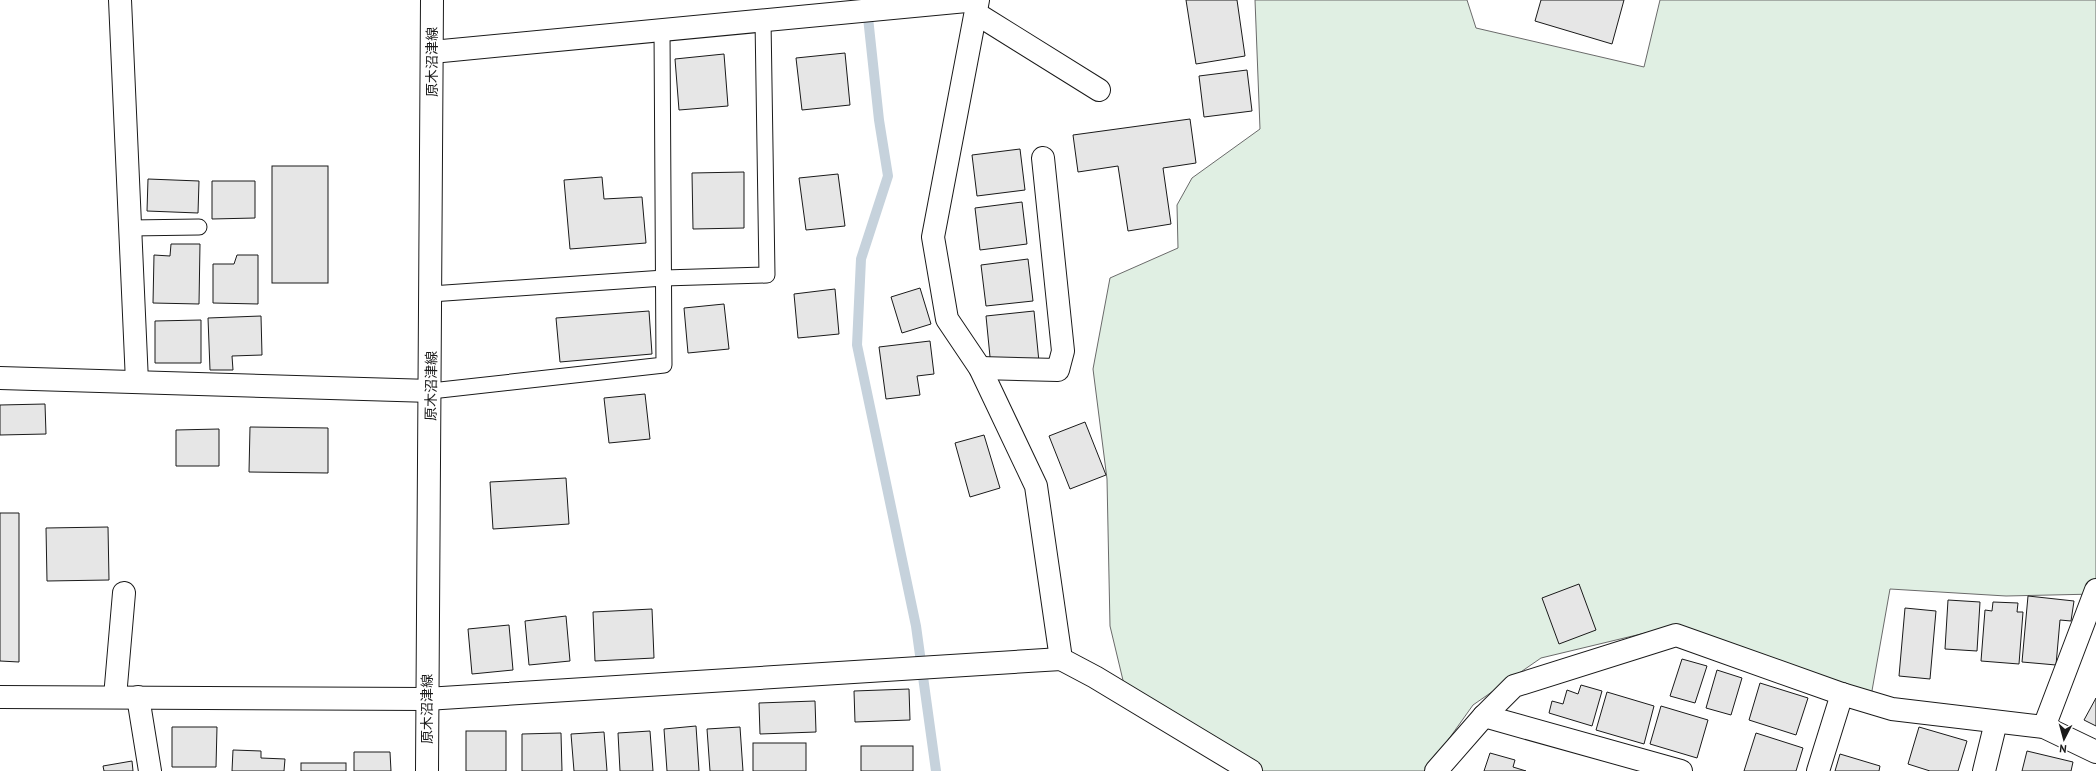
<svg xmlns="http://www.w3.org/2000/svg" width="2096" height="771" font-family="'PT Sans','Noto Sans JP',sans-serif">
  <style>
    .green { fill: #e0efe3; stroke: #6a6a6a }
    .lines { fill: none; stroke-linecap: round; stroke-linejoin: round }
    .stream { stroke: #c6d2dc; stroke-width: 10 }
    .building { fill: #e6e6e6; stroke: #1a1a1a }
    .service-casing { stroke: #1a1a1a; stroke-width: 17 }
    .minor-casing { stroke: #1a1a1a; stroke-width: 24 }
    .secondary-casing { stroke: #1a1a1a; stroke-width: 24 }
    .service { stroke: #fff; stroke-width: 15 }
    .minor { stroke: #fff; stroke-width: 22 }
    .secondary { stroke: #fff; stroke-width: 22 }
    .labels { text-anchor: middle; stroke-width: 3; stroke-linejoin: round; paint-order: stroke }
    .street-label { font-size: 14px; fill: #1a1a1a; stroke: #fff }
  </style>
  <rect width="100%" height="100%" fill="#fff"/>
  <!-- green -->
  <polygon class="green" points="1255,0 1467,0 1476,28 1644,67 1660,0 2096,0 2096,594 2006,596 1890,589 1870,702 1666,628 1541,658 1473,705 1426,771 1251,771 1127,697 1110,626 1107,479 1093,369 1110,278 1178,248 1177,205 1192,178 1260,129"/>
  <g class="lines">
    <!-- stream -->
    <polyline class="stream" points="867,8 879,120 888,176 861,259 857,345 916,626 936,771"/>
  </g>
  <!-- building -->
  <g class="building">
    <polygon points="1186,0 1237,0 1245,56 1196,64"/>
    <polygon points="1541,0 1624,0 1612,44 1535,21"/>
    <polygon points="845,53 850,105 802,110 796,58"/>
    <polygon points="724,54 728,106 679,110 675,59"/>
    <polygon points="1247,70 1252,111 1204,117 1199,76"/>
    <polygon points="1190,119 1196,163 1163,168 1171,224 1128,231 1118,166 1078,172 1073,135"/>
    <polygon points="1020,149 1025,190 977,196 972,155"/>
    <rect x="272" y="166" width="56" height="117"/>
    <polygon points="744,172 744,228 693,229 692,173"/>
    <polygon points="838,174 845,226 806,230 799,178"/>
    <polygon points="602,177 604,199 642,197 646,243 570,249 564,180"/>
    <polygon points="148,179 199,181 198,213 147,211"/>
    <polygon points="212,181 255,181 255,218 212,219"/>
    <polygon points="1022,202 1027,244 980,250 975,208"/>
    <polygon points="171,244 200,244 199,304 153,303 154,255 170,256"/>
    <polygon points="237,255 258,255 258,304 213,303 213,264 234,264"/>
    <polygon points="1028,259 1033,301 986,306 981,265"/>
    <polygon points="920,288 931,324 902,333 891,297"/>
    <polygon points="835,289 839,334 798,338 794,294"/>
    <polygon points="724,304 729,349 688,353 684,308"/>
    <polygon points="649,311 652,354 560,362 556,318"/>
    <polygon points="1034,311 1039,362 991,367 986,316"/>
    <polygon points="261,316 262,355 232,356 233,370 210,370 208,318"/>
    <polygon points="201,320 201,363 155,363 155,321"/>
    <polygon points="930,341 934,374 917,376 920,395 886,399 879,347"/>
    <polygon points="645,394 650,439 609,443 604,398"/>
    <polygon points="45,404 46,434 0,435 0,405"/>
    <polygon points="1085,422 1106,475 1070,489 1049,436"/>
    <polygon points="250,427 328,428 328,473 249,472"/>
    <polygon points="219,429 219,466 176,466 176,430"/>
    <polygon points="984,435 1000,488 970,497 955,443"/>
    <polygon points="566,478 569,524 493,529 490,482"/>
    <polygon points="0,513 19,513 19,662 0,661"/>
    <polygon points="108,527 109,580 47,581 46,528"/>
    <polygon points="1579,584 1596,630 1559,644 1542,598"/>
    <polygon points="2028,596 2074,601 2071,621 2060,620 2056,665 2022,662"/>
    <polygon points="1948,600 1980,602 1977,651 1945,649"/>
    <polygon points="1993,602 2018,603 2017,612 2023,612 2019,664 1981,661 1985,610 1992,611"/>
    <polygon points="1905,608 1936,611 1930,679 1899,676"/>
    <polygon points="652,609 654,658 595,661 593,612"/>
    <polygon points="566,616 570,661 529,665 525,621"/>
    <polygon points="509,625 513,670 472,674 468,629"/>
    <polygon points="1682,659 1707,666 1695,703 1670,696"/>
    <polygon points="1717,670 1742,678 1731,715 1706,708"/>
    <polygon points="1760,683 1808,698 1796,735 1749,720"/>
    <polygon points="1581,685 1602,691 1592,726 1549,713 1552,701 1563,704 1567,690 1578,694"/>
    <polygon points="909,689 910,720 855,722 854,691"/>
    <polygon points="1607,692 1654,706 1644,744 1596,730"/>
    <polygon points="2096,698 2096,726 2084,720"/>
    <polygon points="815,701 816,732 760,734 759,703"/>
    <polygon points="1661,706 1708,720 1697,758 1650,744"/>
    <polygon points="696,726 699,771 667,771 664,729"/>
    <polygon points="172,727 217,727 216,767 172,767"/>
    <polygon points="740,727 743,771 710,771 707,729"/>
    <polygon points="1919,727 1967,741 1958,771 1930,771 1908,764"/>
    <rect x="466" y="731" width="40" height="40"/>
    <polygon points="650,731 653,771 620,771 618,733"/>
    <polygon points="604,732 607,771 574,771 571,734"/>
    <polygon points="561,733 562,771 522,771 522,734"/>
    <polygon points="1756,733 1803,748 1796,771 1744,771"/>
    <rect x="753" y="743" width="53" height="28"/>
    <rect x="861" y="746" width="52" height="25"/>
    <polygon points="233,750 261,751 261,758 285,759 284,771 232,771"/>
    <polygon points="2027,751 2073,762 2071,771 2022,771"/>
    <polygon points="354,752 390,752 391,771 354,771"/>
    <polygon points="1490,753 1515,760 1513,767 1526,771 1484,771"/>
    <polygon points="1840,754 1880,766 1879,771 1835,771"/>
    <polygon points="132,761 133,771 104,771 103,766"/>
    <rect x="301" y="763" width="45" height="8"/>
  </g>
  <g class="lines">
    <defs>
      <g id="service">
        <polyline points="130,228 199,227"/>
        <polyline points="431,294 664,278 767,275 763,20"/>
        <polyline points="431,391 664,365 662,30"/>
      </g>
      <g id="minor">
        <polyline points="120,0 137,382"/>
        <polyline points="978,0 933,237 947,319 980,368 1036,486 1061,659 1095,677 1251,771"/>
        <polyline points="977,14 1099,90"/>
        <polyline points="432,52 977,0"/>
        <polyline points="980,368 1058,370 1063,351 1043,158"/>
        <polyline points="0,378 431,391"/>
        <polyline points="0,697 426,699 1061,659"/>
        <polyline points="115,697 124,593"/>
        <polyline points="138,697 150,771"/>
        <polyline points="1484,716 1681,771"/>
        <polyline points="2044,727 2096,590"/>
        <polyline points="1436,771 1484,716 1514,686 1676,635 1842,694 1892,709 2044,727 2096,752"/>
        <polyline points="1818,771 1842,694"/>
        <polyline points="1984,771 1996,722"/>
      </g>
      <polyline id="secondary" points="427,771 432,0"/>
    </defs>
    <!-- service casing -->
    <use href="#service" class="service-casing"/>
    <!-- minor casing -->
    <use href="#minor" class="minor-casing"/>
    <!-- secondary casing -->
    <use href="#secondary" class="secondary-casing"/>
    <!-- service -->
    <use href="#service" class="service"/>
    <!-- minor -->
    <use href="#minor" class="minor"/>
    <!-- secondary -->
    <use href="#secondary" class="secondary"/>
  </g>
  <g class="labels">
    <!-- street labels -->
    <g class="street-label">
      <text transform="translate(432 62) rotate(-90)" y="5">原木沼津線</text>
      <text transform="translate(431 386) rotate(-89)" y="5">原木沼津線</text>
      <text transform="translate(427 709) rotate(-90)" y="5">原木沼津線</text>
    </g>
  </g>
  <!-- north arrow -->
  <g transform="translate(2064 739) rotate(186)" stroke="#ffffff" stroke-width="3" paint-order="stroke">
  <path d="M0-3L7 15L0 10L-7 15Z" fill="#1a1a1a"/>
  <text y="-6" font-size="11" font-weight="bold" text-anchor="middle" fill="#1a1a1a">N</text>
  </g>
</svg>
